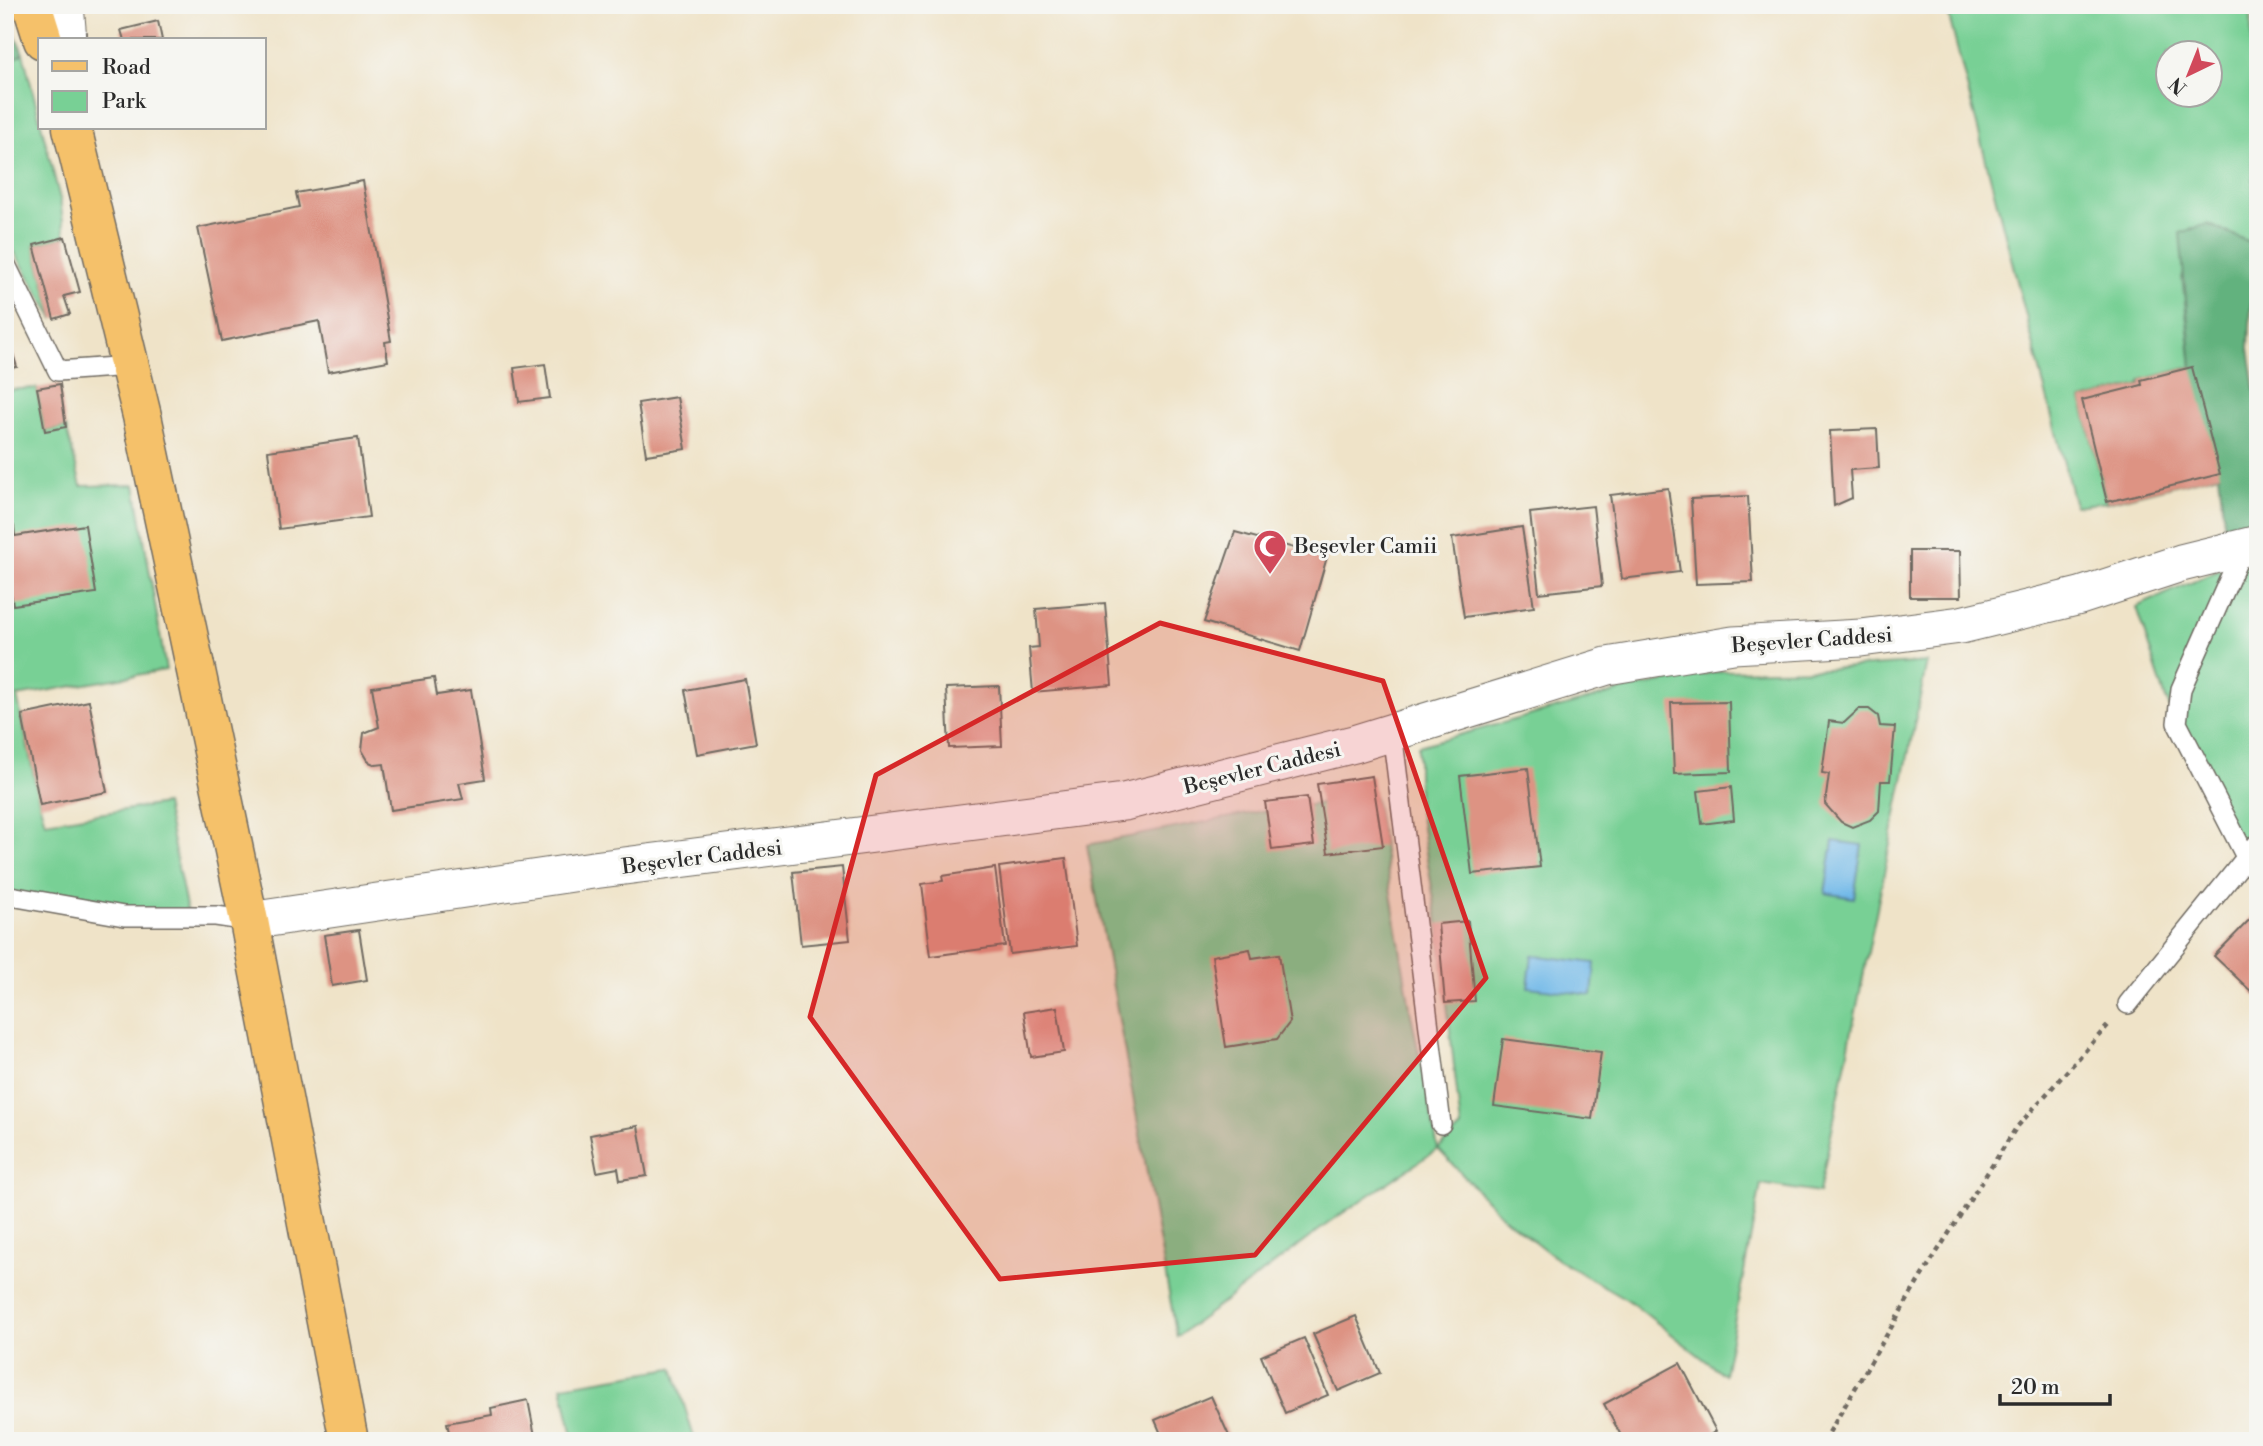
<svg xmlns="http://www.w3.org/2000/svg" width="2263" height="1446" font-family="'Libre Bodoni',serif">
  <style>
    .green { fill: #78d095; stroke: #527e60; stroke-width: 2; fill-rule: evenodd }
    .forest { fill: #62b27e; stroke: #466e54; stroke-width: 2 }
    .water { fill: #70b8e8; stroke: #4e728a; stroke-width: 2 }
    .building { fill: #dd9383 }
    .lines { fill: none; stroke-linecap: round; stroke-linejoin: round }
    .lane-casing { stroke: #706b62; stroke-width: 22 }
    .street-casing { stroke: #706b62; stroke-width: 39 }
    .primary-casing { stroke: #706b62; stroke-width: 41 }
    .path { stroke: #706b62; stroke-width: 4.5; stroke-dasharray: 5 5; stroke-linecap: butt }
    .lane { stroke: #fff; stroke-width: 19 }
    .street { stroke: #fff; stroke-width: 37 }
    .primary { stroke: #f5c16b; stroke-width: 38 }
    .marked { fill: #d62828; fill-opacity: 0.2; stroke: #d62828; stroke-width: 5; stroke-linejoin: round }
    .labels { text-anchor: middle; stroke-width: 6; stroke-linejoin: round; paint-order: stroke }
    .poi-label { font-size: 21px; fill: #2b2b2b; stroke: #f6f6f2; text-anchor: start }
    .street-label { font-size: 21px; fill: #2b2b2b; stroke: #f6f6f2 }
  </style>
  <rect width="100%" height="100%" fill="#f6f6f2"/>
  <filter id="ink" filterUnits="userSpaceOnUse"><feTurbulence type="fractalNoise" baseFrequency=".0143" numOctaves="2"/><feDisplacementMap in="SourceGraphic" scale="14" xChannelSelector="R" yChannelSelector="G"/><feConvolveMatrix kernelMatrix="1 2 1 2 8 2 1 2 1" color-interpolation-filters="sRGB"/></filter>
  <filter id="wash" filterUnits="userSpaceOnUse"><feTurbulence type="fractalNoise" baseFrequency=".00686" numOctaves="4" result="noise"/><feDisplacementMap in="SourceGraphic" scale="28" xChannelSelector="R" yChannelSelector="G"/><feGaussianBlur stdDeviation="1.57" result="paint"/><feColorMatrix in="noise" values="0 0 0 0 0 0 0 0 0 0 0 0 0 0 0 0 0 1.4 0 .05"/><feComposite in="paint" operator="in"/></filter>
  <g filter="url(#wash)">
    <rect width="100%" height="100%" fill="#efe3c8"/>
    <!-- green -->
    <g class="green">
      <path d="M1946 5H2251L2254 244 2207 224 2182 277 2192 367 2141 381 2107 502 2075 506ZM2168 52H2210V94H2168Z"/>
      <polygon points="23,53 60,199 65,237 34,245 54,319 5,236 5,65"/>
      <polygon points="37,388 45,431 66,427 81,486 135,485 166,670 17,696 40,805 45,822 165,804 188,916 5,895 5,390"/>
      <polygon points="2258,563 2258,843 2246,857 2166,699 2136,607 2220,570"/>
      <polygon points="1927,662 1819,1193 1761,1184 1724,1375 1628,1300 1558,1260 1501,1215 1438,1149 1334,1219 1177,1337 1087,845 1267,810 1375,797 1411,1014 1438,1149 1461,1128 1438,924 1418,804 1418,746 1631,688 1722,671 1826,669"/>
      <polygon points="673,1368 695,1441 574,1441 562,1386"/>
    </g>
    <!-- forest -->
    <g class="forest">
      <polygon points="5,12 23,53 5,65"/>
      <polygon points="2207,224 2254,244 2249,348 2258,409 2258,521 2225,532 2219,474 2107,502 2082,400 2141,385 2141,380 2192,367 2180,233"/>
    </g>
    <!-- water -->
    <g class="water">
      <polygon points="1833,841 1862,845 1854,898 1825,893"/>
      <polygon points="1532,955 1595,963 1592,995 1528,987"/>
    </g>
    <g id="blocks">
      <!-- building -->
      <g class="building">
        <polygon points="158,21 162,40 124,40 121,30"/>
        <polygon points="363,181 391,341 385,342 388,361 328,372 319,321 222,341 198,228 299,207 296,193"/>
        <polygon points="65,237 80,292 64,296 70,314 54,319 34,245"/>
        <polygon points="5,327 17,367 5,369"/>
        <polygon points="545,364 550,398 519,402 514,368"/>
        <polygon points="2192,367 2220,474 2107,502 2082,400 2142,385 2141,380"/>
        <polygon points="60,384 66,427 45,431 37,388"/>
        <polygon points="677,397 686,449 646,455 638,403"/>
        <polygon points="1877,429 1879,468 1850,470 1852,498 1834,506 1830,431"/>
        <polygon points="358,438 369,517 279,529 268,451"/>
        <polygon points="1668,488 1680,572 1622,579 1610,495"/>
        <polygon points="1748,496 1753,582 1696,584 1691,499"/>
        <polygon points="1593,506 1602,586 1539,593 1530,513"/>
        <polygon points="85,525 96,593 13,605 5,558 5,527 14,526 15,536"/>
        <polygon points="1522,527 1534,607 1464,617 1452,538"/>
        <polygon points="1235,532 1327,557 1300,651 1204,622"/>
        <polygon points="1910,551 1960,551 1961,597 1910,597"/>
        <polygon points="1105,603 1112,685 1033,692 1029,648 1039,647 1036,609"/>
        <polygon points="434,678 437,695 471,690 485,779 459,783 463,799 391,810 384,764 376,765 369,762 362,750 364,733 379,727 372,687"/>
        <polygon points="745,679 756,743 697,754 685,690"/>
        <polygon points="999,686 1002,746 949,748 946,688"/>
        <polygon points="89,701 107,792 40,805 22,715"/>
        <polygon points="1729,702 1731,772 1674,774 1671,703"/>
        <polygon points="1859,709 1869,709 1878,716 1880,726 1895,727 1890,781 1881,781 1879,811 1870,820 1852,827 1841,822 1825,804 1829,774 1822,773 1829,721 1844,723"/>
        <polygon points="1528,768 1540,867 1472,874 1460,776"/>
        <polygon points="1372,776 1383,846 1328,853 1317,784"/>
        <polygon points="1731,787 1734,820 1702,824 1698,791"/>
        <polygon points="1307,797 1314,845 1272,850 1265,802"/>
        <polygon points="1066,858 1077,946 1010,954 999,867"/>
        <polygon points="842,867 850,940 801,945 793,872"/>
        <polygon points="995,868 1005,946 931,956 922,884 943,881 942,876"/>
        <polygon points="2258,911 2258,998 2214,956"/>
        <polygon points="1468,921 1475,1001 1445,1003 1438,924"/>
        <polygon points="359,930 367,980 332,986 324,935"/>
        <polygon points="1250,949 1252,958 1279,954 1290,1022 1277,1039 1226,1047 1212,956"/>
        <polygon points="1057,1007 1064,1052 1031,1057 1024,1012"/>
        <polygon points="1503,1039 1601,1052 1592,1119 1494,1106"/>
        <polygon points="638,1126 647,1176 620,1180 618,1168 597,1172 590,1135"/>
        <polygon points="1356,1316 1380,1373 1338,1391 1313,1334"/>
        <polygon points="1304,1338 1328,1395 1285,1413 1261,1356"/>
        <polygon points="1680,1363 1716,1431 1700,1441 1624,1441 1604,1404"/>
        <polygon points="1211,1396 1230,1438 1164,1441 1155,1420"/>
        <polygon points="528,1400 536,1441 451,1441 447,1423 492,1415 491,1408"/>
      </g>
    </g>
  </g>
  <g filter="url(#ink)">
    <use href="#blocks" fill-opacity="0" stroke="#706b62" stroke-width="2"/>
    <g class="lines">
      <defs>
        <g id="lane">
          <polyline points="5,263 58,371 130,366"/>
          <polyline points="2244,546 2181,689 2177,723 2246,857"/>
          <polyline points="1392,732 1441,1124"/>
          <polyline points="5,895 124,916 216,916 249,921"/>
          <polyline points="2128,1004 2258,843"/>
        </g>
        <g id="street">
          <polyline points="65,5 68,40"/>
          <polyline points="249,921 593,870 1124,802 1354,744 1607,666 1733,645 1861,638 1961,625 2080,596 2181,563 2258,544"/>
        </g>
        <g id="primary">
          <polyline points="32,5 43,40"/>
          <polyline points="72,128 142,416 249,921 349,1441"/>
        </g>
      </defs>
      <!-- lane casing -->
      <use href="#lane" class="lane-casing"/>
      <!-- street casing -->
      <use href="#street" class="street-casing"/>
      <!-- primary casing -->
      <use href="#primary" class="primary-casing"/>
      <!-- path -->
      <polyline class="path" points="1824,1441 1921,1277 2016,1128 2111,1022"/>
      <!-- lane -->
      <use href="#lane" class="lane"/>
      <!-- street -->
      <use href="#street" class="street"/>
      <!-- primary -->
      <use href="#primary" class="primary"/>
    </g>
  </g>
  <!-- marked area -->
  <path class="marked" d="M1160 623 1383 681 1486 978 1255 1255 1000 1279 810 1017 876 775Z"/>
  <!-- icons -->
  <defs>
    <symbol id="mosque-pin" viewBox="-11 -11 22 30"><path d="M0 17L-7.5 6A9.5 9.5 0 1 1 7.5 6Z" fill="#d1495b" stroke="#f6f6f2"/><path d="M3.5-4.9A6 6 0 1 0 3.5 4.9A5 5 0 1 1 3.5-4.9Z" fill="#fff"/></symbol>
  </defs>
  <g fill-rule="evenodd">
    <use href="#mosque-pin" x="1251" y="527" width="38" height="52"/>
  </g>
  <g class="labels">
    <!-- poi labels -->
    <g class="poi-label">
      <text x="1294" y="553">Beşevler Camii</text>
    </g>
    <!-- street labels -->
    <g class="street-label">
      <text transform="translate(1812 640) rotate(-4)" y="7">Beşevler Caddesi</text>
      <text transform="translate(1262 768) rotate(-14)" y="7">Beşevler Caddesi</text>
      <text transform="translate(702 857) rotate(-7)" y="7">Beşevler Caddesi</text>
    </g>
  </g>
  <!-- margin -->
  <rect width="2263" height="1446" fill="none" stroke="#f6f6f2" stroke-width="28"/>
  <!-- legend -->
  <rect x="38" y="38" width="228" height="91" fill="#f6f6f2" stroke="#a5a5a2" stroke-width="2"/>
  <rect x="52" y="61" width="35" height="10" fill="#f5c16b" stroke="#a5a5a2" stroke-width="2"/>
  <text x="102" y="74" font-size="21" fill="#2b2b2b">Road</text>
  <rect x="52" y="91" width="35" height="21" fill="#78d095" stroke="#a5a5a2" stroke-width="2"/>
  <text x="102" y="108" font-size="21" fill="#2b2b2b">Park</text>
  <!-- north arrow -->
  <g transform="translate(2189 74) rotate(223)"><circle r="33" fill="#f6f6f2" stroke="#a5a5a2" stroke-width="2"/>
  <path d="M0-5L12 26L0 18L-12 26Z" fill="#d1495b"/>
  <text y="-10" font-size="19" font-weight="bold" text-anchor="middle" fill="#2b2b2b">N</text>
  </g>
  <!-- scale -->
  <path d="M2000 1394v10h110v-10" fill="none" stroke="#2b2b2b" stroke-width="3.5"/>
  <text x="2011" y="1394" font-size="21" fill="#2b2b2b" stroke="#f6f6f2" stroke-width="5" paint-order="stroke">20 m</text>
</svg>
